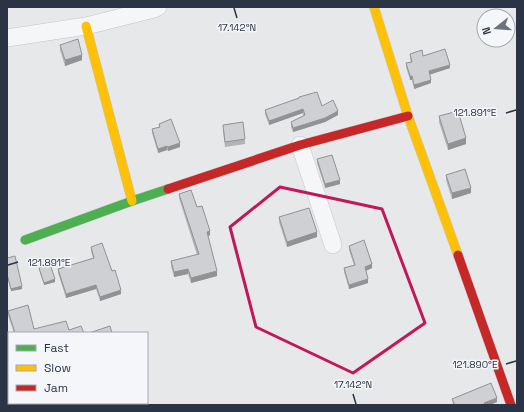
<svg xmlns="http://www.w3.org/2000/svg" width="524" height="412" font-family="'Space Grotesk',sans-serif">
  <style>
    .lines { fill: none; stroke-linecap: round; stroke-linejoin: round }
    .street-casing { stroke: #c4c6c8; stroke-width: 18 }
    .fast-casing { stroke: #c4c6c8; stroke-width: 10 }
    .slow-casing { stroke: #c4c6c8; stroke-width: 10 }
    .jam-casing { stroke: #c4c6c8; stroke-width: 10 }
    .street { stroke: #f5f6f7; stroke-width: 17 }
    .fast { stroke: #4caf50; stroke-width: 9 }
    .slow { stroke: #ffc107; stroke-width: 9 }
    .jam { stroke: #c62828; stroke-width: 9 }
    .wall { fill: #b1b3b5 }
    .shaded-wall { fill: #909294 }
    .building { fill: #ced0d3; stroke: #909294 }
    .marked { fill: none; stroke: #c2185b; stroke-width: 3; stroke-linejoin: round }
    .ticks { fill: none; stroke: #2b3445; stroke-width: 1.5 }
    .ticks-label { font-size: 10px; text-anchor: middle; fill: #2b3445; stroke: #f4f6f9; stroke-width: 3; stroke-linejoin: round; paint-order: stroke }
  </style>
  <rect width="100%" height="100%" fill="#e6e8ea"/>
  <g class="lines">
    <defs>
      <g id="street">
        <polyline points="7,38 86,26 154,9 158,7"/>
        <polyline points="300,145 333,245"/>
      </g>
      <polyline id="fast" points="25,240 132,201 168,189"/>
      <g id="slow">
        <polyline points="374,7 408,116 458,255"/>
        <polyline points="86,26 132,201"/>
      </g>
      <g id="jam">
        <polyline points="168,189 300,145 408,116"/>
        <polyline points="458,255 511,405"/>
      </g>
    </defs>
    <!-- street casing -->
    <use href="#street" class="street-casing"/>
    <!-- fast casing -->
    <use href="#fast" class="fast-casing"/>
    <!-- slow casing -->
    <use href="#slow" class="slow-casing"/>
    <!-- jam casing -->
    <use href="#jam" class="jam-casing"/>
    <!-- street -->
    <use href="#street" class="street"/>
    <!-- fast -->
    <use href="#fast" class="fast"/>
    <!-- slow -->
    <use href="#slow" class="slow"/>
    <!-- jam -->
    <use href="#jam" class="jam"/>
  </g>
  <!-- wall -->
  <g class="wall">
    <polygon points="60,45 82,60 65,66 60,50"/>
    <polygon points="410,54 423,56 450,68 430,74 431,83 414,89 412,80 410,80 406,67 406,63 411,62 410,58"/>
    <polygon points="322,106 338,115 325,122 293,132 291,127 291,122 303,116 303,113 269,125 265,114 265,110"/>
    <polygon points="439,116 466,144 448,150 439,122"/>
    <polygon points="159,124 180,147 168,151 167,150 158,153 152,133 152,129 159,127"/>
    <polygon points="223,125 245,139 245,144 225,147 223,130"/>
    <polygon points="317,159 340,184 325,188 317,163"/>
    <polygon points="446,175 471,193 452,199 446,180"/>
    <polygon points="179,194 197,207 210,235 208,236 217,276 191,283 188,274 174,277 171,266 171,261 197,255 179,198"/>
    <polygon points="279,217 317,237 287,247 279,222"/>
    <polygon points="349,246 372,268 366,271 368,283 349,289 344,272 344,268 354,265 349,250"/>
    <polygon points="91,247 112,271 121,294 100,301 96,289 66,298 58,273 58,269 93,258 91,251"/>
    <polygon points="7,258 22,289 11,291 7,276"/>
    <polygon points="39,268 55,282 44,285 39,270"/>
    <polygon points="8,311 34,329 69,330 84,333 14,333 8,315"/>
    <polygon points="452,399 497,402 490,405 453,405"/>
  </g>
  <!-- shaded-wall -->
  <g class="shaded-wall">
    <polygon points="82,55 82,60 65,66 65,60"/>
    <polygon points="450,65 450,68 429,75 429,71"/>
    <rect x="410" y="76" width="2" height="4"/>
    <polygon points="431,80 431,83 414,89 414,85"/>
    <polygon points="303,109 303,113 269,125 269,121"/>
    <polygon points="338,111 338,115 325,122 293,132 293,128"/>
    <polygon points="466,138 466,144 448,150 448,144"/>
    <polygon points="180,143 180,147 168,151 168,147"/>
    <polygon points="167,146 167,150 158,153 158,149"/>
    <polygon points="340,180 340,184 325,188 325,184"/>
    <polygon points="471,188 471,193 452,199 452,193"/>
    <polygon points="210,231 210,235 207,237 207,232"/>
    <polygon points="317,232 317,237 287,247 287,242"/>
    <polygon points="372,264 372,268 365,271 365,267"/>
    <polygon points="188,269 188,274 174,277 174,272"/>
    <polygon points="217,271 217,276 191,283 191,278"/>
    <polygon points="55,279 55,282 44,285 44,283"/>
    <polygon points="368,279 368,283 349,289 349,285"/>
    <polygon points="96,285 96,289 66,298 66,294"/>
    <polygon points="22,286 22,289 11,291 11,289"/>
    <polygon points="121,290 121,294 100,301 100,297"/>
    <polygon points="497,398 497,402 490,405 484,405 484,403"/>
  </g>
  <!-- building -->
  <g class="building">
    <polygon points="78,39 82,55 65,60 60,45"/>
    <polygon points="445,49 450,65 429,71 431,80 414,85 412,76 410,76 406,63 412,62 410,54 422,50 423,56"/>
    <polygon points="317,92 322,106 333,100 338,111 325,118 293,128 291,122 305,115 303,109 269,121 265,110 299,98 299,97"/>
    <polygon points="458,111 466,138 448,144 439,116"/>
    <polygon points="171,119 180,143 168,147 167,146 158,149 152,129 160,127 159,124"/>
    <polygon points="243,122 245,139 225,142 223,125"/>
    <polygon points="332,155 340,180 325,184 317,159"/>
    <polygon points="465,169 471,188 452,193 446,175"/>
    <polygon points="191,190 197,207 202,206 210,231 207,232 217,271 191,278 188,269 174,272 171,261 199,254 179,194"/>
    <polygon points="309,208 317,232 287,242 279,217"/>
    <polygon points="364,240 372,264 365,267 368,279 349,285 344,268 355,265 349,246"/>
    <polygon points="102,243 112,271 115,270 121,290 100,297 96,285 66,294 58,269 94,258 91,247"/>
    <polygon points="15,256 22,286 11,289 7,274 7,258"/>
    <polygon points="50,264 55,279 44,283 39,268"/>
    <polygon points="28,305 34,329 66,321 69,330 81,326 84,333 15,333 8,311"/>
    <polygon points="110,326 112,333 89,333"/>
    <polygon points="491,383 497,398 484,403 485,405 455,405 452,399"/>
    <polygon points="63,403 131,403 132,405 64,405"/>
  </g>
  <!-- marked area -->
  <path class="marked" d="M280 187 382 209 425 323 353 373 256 327 230 227Z"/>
  <!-- ticks -->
  <path class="ticks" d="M234 8 237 18M506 113 516 110M8 265 18 262M506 364 516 361M353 394 356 404"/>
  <g class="ticks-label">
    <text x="237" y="31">17.142°N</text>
    <text x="475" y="116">121.891°E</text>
    <text x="49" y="266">121.891°E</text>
    <text x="475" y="368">121.890°E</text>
    <text x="353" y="388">17.142°N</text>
  </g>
  <!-- border -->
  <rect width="524" height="412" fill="none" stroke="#2b3445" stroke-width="16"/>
  <!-- legend -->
  <rect x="8" y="332" width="140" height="72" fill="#f4f6f9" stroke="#a4a8b1"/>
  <rect x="16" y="345" width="20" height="6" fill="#4caf50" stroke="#a4a8b1"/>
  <text x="44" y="352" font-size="12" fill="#2b3445">Fast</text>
  <rect x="16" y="365" width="20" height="6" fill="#ffc107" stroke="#a4a8b1"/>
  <text x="44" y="372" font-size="12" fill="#2b3445">Slow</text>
  <rect x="16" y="385" width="20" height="6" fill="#c62828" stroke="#a4a8b1"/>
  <text x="44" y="392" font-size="12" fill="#2b3445">Jam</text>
  <!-- north arrow -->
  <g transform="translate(496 28) rotate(253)"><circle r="19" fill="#f4f6f9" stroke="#a4a8b1"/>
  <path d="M0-3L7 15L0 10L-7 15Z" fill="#6c737f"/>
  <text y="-6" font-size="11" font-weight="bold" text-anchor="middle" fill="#2b3445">N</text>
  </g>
</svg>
